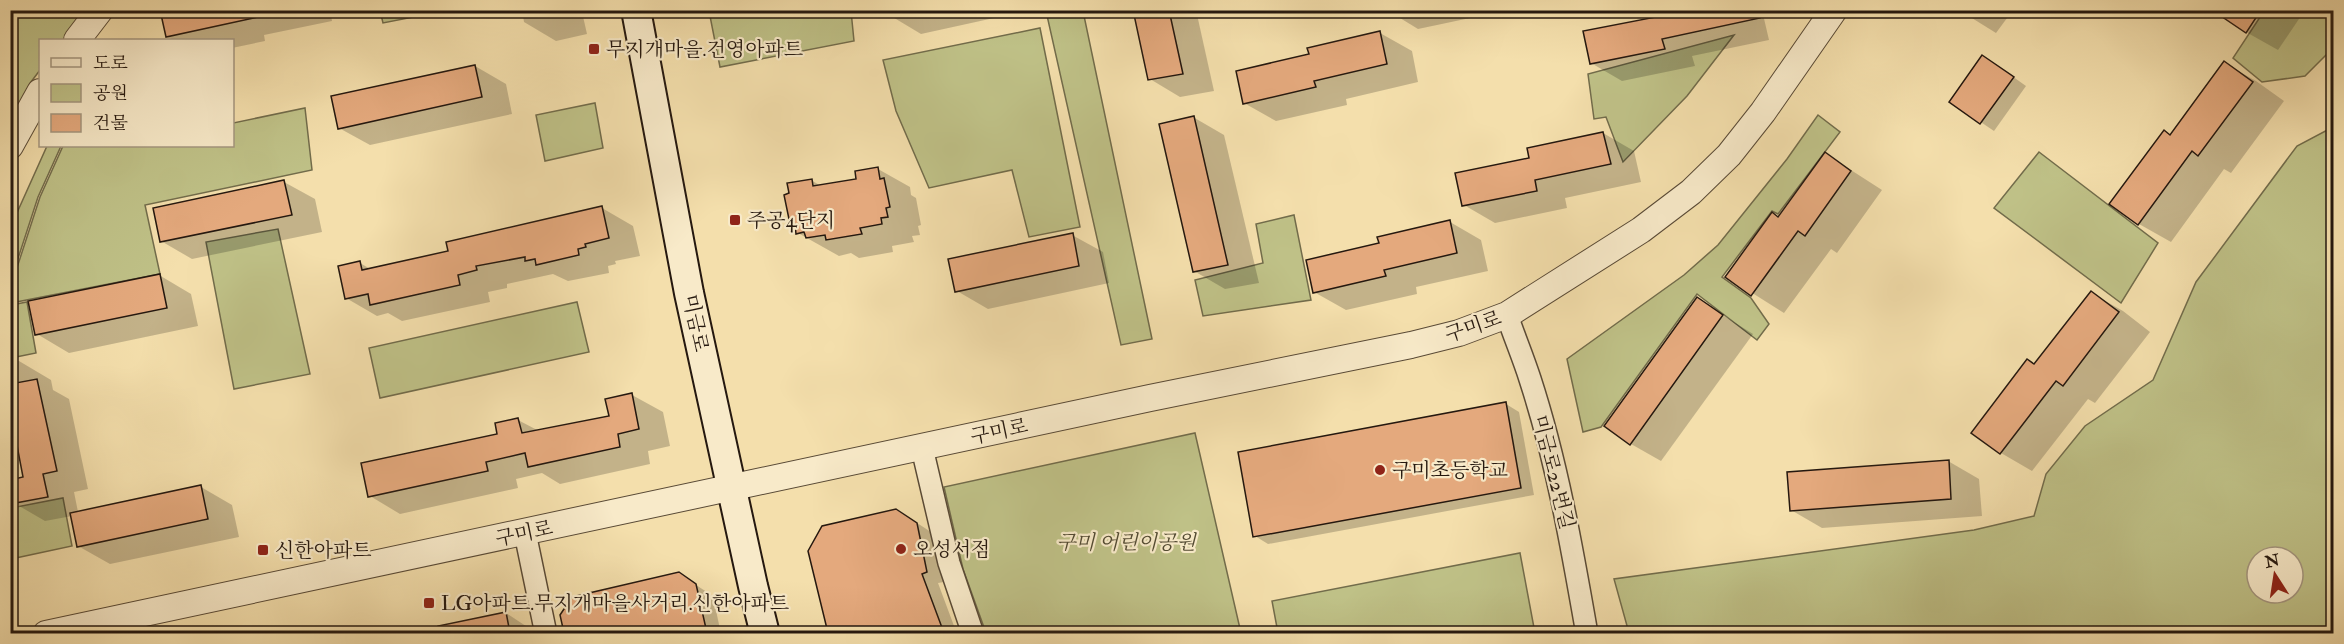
<svg xmlns="http://www.w3.org/2000/svg" width="2344" height="644" font-family="'IM FELL Double Pica','Noto Serif KR',serif">
  <style>
    .green { fill: #bfc187; stroke: #726c4b; stroke-width: 1.5; fill-rule: evenodd }
    .shadow { fill: #0003 }
    .building { fill: #e4a97d; stroke: #25180f; stroke-width: 1.5 }
    .lines { fill: none; stroke-linecap: round; stroke-linejoin: round }
    .minor-casing { stroke: #594a36; stroke-width: 24 }
    .tertiary-casing { stroke: #594a36; stroke-width: 28 }
    .secondary-casing { stroke: #25180f; stroke-width: 32 }
    .minor { stroke: #f8eac9; stroke-width: 21 }
    .tertiary { stroke: #f8eac9; stroke-width: 26 }
    .secondary { stroke: #f8eac9; stroke-width: 28 }
    .poi-dot { fill: #8f2418; stroke: #f8eac9; stroke-width: 2 }
    .labels { text-anchor: middle; stroke-width: 4.5; stroke-linejoin: round; paint-order: stroke }
    .poi-label { font-size: 20px; fill: #25180f; stroke: #f8eac9; text-anchor: start }
    .street-label { font-size: 20px; fill: #25180f; stroke: #f8eac9 }
    .park-label { font-size: 20px; font-style: italic; fill: #534b33; stroke: #f8eac9 }
  </style>
  <rect width="100%" height="100%" fill="#f4dfac"/>
  <filter id="stains"><feTurbulence type="fractalNoise" baseFrequency=".00333" numOctaves="4"/><feColorMatrix values="0 0 0 0 .2 0 0 0 0 .09 0 0 0 0 .02 0 0 0 .5 -.17"/></filter>
  <radialGradient id="worn" r=".72"><stop offset=".6" stop-color="#630" stop-opacity="0"/><stop offset="1" stop-color="#630" stop-opacity=".3"/></radialGradient>
  <!-- green -->
  <g class="green">
    <polygon points="11,11 87,11 65,40 40,40 40,70 31,82 11,121"/>
    <polygon points="380,11 380,10 444,11 383,23"/>
    <polygon points="709,11 851,11 854,41 720,67"/>
    <polygon points="1046,11 1083,11 1152,339 1121,345"/>
    <polygon points="2264,11 2333,11 2333,48 2305,76 2262,82 2233,58"/>
    <polygon points="1040,28 1080,227 1029,237 1012,170 929,188 896,111 883,60"/>
    <polygon points="1734,35 1687,96 1623,162 1606,117 1594,119 1588,74"/>
    <polygon points="595,103 603,148 545,161 536,115"/>
    <polygon points="305,108 312,170 145,205 160,274 11,303 11,286 40,197 63,146 232,146 233,123"/>
    <polygon points="1818,115 1840,132 1778,214 1772,211 1722,277 1751,298 1769,324 1757,340 1697,294 1601,427 1583,432 1567,359 1684,275 1718,245 1787,159"/>
    <path d="M2333 127V633H1629L1614 579 1974 530 2034 516 2046 474 2085 426 2153 380 2196 282 2297 146ZM2257 557H2293V593H2257Z"/>
    <polygon points="47,146 61,146 38,197 11,280 11,234 16,215"/>
    <polygon points="2039,152 2158,243 2121,303 1994,208"/>
    <polygon points="1294,215 1311,300 1203,316 1195,280 1263,263 1256,224"/>
    <polygon points="278,229 310,374 234,389 206,242"/>
    <polygon points="27,302 36,353 11,358 11,305"/>
    <polygon points="577,302 589,352 380,398 369,348"/>
    <polygon points="1195,433 1241,633 986,633 963,569 944,487"/>
    <polygon points="63,498 72,546 11,559 11,508"/>
    <polygon points="1520,553 1535,633 1278,633 1272,601"/>
  </g>
  <!-- shadow -->
  <g class="shadow">
    <polygon points="161,10 330,10 332,21 264,35 265,41 232,48 232,40 174,40 167,37"/>
    <polygon points="522,10 578,10 582,12 587,34 556,41 524,22"/>
    <polygon points="889,10 1030,10 921,34 891,16"/>
    <polygon points="1135,10 1196,10 1214,91 1180,97 1150,79"/>
    <polygon points="1387,10 1489,10 1489,14 1418,29"/>
    <polygon points="1656,10 1762,10 1769,40 1692,56 1695,66 1622,81 1591,63 1658,18"/>
    <polygon points="1959,10 2013,10 1996,33"/>
    <polygon points="2218,10 2305,10 2278,50 2246,32"/>
    <polygon points="1380,33 1412,51 1418,82 1346,99 1347,105 1276,121 1244,103 1311,55"/>
    <polygon points="2224,63 2256,81 2284,101 2231,173 2224,169 2171,242 2139,224 2111,203 2171,136"/>
    <polygon points="1995,64 2026,86 1994,131 1951,102"/>
    <polygon points="475,66 506,84 512,114 370,145 339,128"/>
    <polygon points="1193,117 1224,135 1259,283 1225,289 1194,271"/>
    <polygon points="1603,133 1634,151 1641,182 1565,198 1567,208 1495,223 1464,205 1530,159"/>
    <polygon points="1826,154 1882,190 1837,253 1831,249 1784,313 1727,277 1779,219"/>
    <polygon points="878,169 910,187 911,195 916,198 921,225 918,226 920,235 912,236 914,242 892,246 893,252 859,258 851,253 839,256 798,233 797,226 792,223 811,180 821,186 858,180"/>
    <polygon points="284,182 315,199 322,232 192,259 161,241"/>
    <polygon points="602,208 633,226 640,256 615,261 616,264 608,266 609,273 568,281 553,274 507,284 507,288 488,292 490,302 402,321 388,313 377,316 346,298 360,263 372,270 450,252"/>
    <polygon points="1450,222 1481,240 1488,271 1416,287 1417,294 1346,310 1314,292 1380,244"/>
    <polygon points="1072,235 1103,252 1109,283 988,309 957,291"/>
    <polygon points="159,275 191,294 198,326 69,353 37,334"/>
    <polygon points="2091,293 2123,311 2150,332 2095,403 2088,399 2032,471 2001,453 2035,365"/>
    <polygon points="1697,299 1753,334 1661,461 1631,444"/>
    <polygon points="19,361 51,380 53,390 69,399 88,489 74,492 78,512 201,487 232,505 239,537 110,564 78,546 72,516 45,521 14,503 24,478 10,407 10,363"/>
    <polygon points="632,395 663,412 670,446 648,451 650,464 560,484 542,473 516,479 518,488 400,514 370,496 499,435 518,420 539,431 611,417"/>
    <polygon points="1506,404 1519,412 1534,495 1268,544 1255,536"/>
    <polygon points="1948,461 1979,479 1982,516 1822,528 1791,510"/>
    <polygon points="914,521 934,534 944,582 938,583 957,634 830,634 809,551"/>
    <polygon points="679,574 713,596 721,634 565,634 561,616"/>
    <polygon points="506,613 538,634 429,634 428,629"/>
  </g>
  <!-- building -->
  <g class="building">
    <polygon points="160,10 257,10 258,17 166,37"/>
    <polygon points="1133,10 1169,10 1183,74 1148,80"/>
    <polygon points="1655,10 1760,10 1760,18 1662,39 1665,49 1590,64 1583,31 1656,17"/>
    <polygon points="2212,10 2261,10 2246,33"/>
    <polygon points="1380,31 1387,64 1314,81 1316,87 1243,104 1236,71 1309,54 1307,48"/>
    <polygon points="1982,55 2014,77 1980,124 1949,102"/>
    <polygon points="2224,61 2253,82 2198,156 2192,151 2138,225 2109,204 2164,130 2170,135"/>
    <polygon points="475,65 482,97 338,129 331,96"/>
    <polygon points="1194,116 1228,265 1193,272 1159,124"/>
    <polygon points="1603,132 1611,164 1535,180 1537,191 1462,206 1455,173 1529,158 1527,148"/>
    <polygon points="1825,152 1851,171 1805,236 1798,231 1751,296 1725,277 1772,212 1778,217"/>
    <polygon points="878,167 880,179 884,178 890,207 886,208 888,217 881,218 882,224 860,228 862,234 826,240 825,235 806,238 804,232 796,234 795,224 790,224 784,195 789,193 787,183 812,179 813,186 856,179 855,171"/>
    <polygon points="284,180 292,215 160,242 153,208"/>
    <polygon points="602,206 609,238 585,244 586,247 578,249 579,255 536,265 535,259 525,261 525,257 476,266 477,270 458,275 460,285 370,305 368,294 345,299 338,266 360,261 362,270 448,251 446,242"/>
    <polygon points="1450,220 1457,253 1384,270 1386,276 1313,293 1306,260 1379,243 1377,237"/>
    <polygon points="1073,233 1079,266 955,292 948,259"/>
    <polygon points="160,274 167,308 35,335 28,301"/>
    <polygon points="2091,291 2119,312 2063,386 2056,381 2000,454 1971,433 2027,359 2034,364"/>
    <polygon points="1697,297 1723,315 1630,445 1604,426"/>
    <polygon points="37,379 57,471 43,474 48,497 10,504 10,480 23,477 16,440 10,441 10,384"/>
    <polygon points="632,393 639,429 618,434 620,447 528,467 525,453 486,462 488,471 368,497 361,463 497,434 495,423 518,418 522,433 609,416 605,399"/>
    <polygon points="1506,402 1521,488 1253,537 1238,452"/>
    <polygon points="1949,460 1951,499 1790,511 1787,472"/>
    <polygon points="201,485 208,519 77,547 70,513"/>
    <polygon points="896,509 917,523 927,572 922,574 944,633 828,633 808,551 822,526"/>
    <polygon points="679,572 696,584 707,633 564,633 560,615 572,597"/>
    <polygon points="506,612 510,633 439,633 438,626"/>
  </g>
  <g class="lines">
    <defs>
      <g id="minor">
        <path d="M1507 315C1514 336 1523 357 1530 379 1557 462 1572 548 1587 634"/>
        <polyline points="922,448 949,563 973,634"/>
        <polyline points="525,533 546,634"/>
      </g>
      <g id="tertiary">
        <polyline points="77,40 100,10"/>
        <polyline points="10,146 40,92"/>
        <polyline points="46,634 1150,398 1411,345 1459,333 1507,315 1641,230 1691,192 1729,155 1763,112 1834,10"/>
      </g>
      <polyline id="secondary" points="636,10 689,293 753,586 765,634"/>
    </defs>
    <!-- minor casing -->
    <use href="#minor" class="minor-casing"/>
    <!-- tertiary casing -->
    <use href="#tertiary" class="tertiary-casing"/>
    <!-- secondary casing -->
    <use href="#secondary" class="secondary-casing"/>
    <!-- minor -->
    <use href="#minor" class="minor"/>
    <!-- tertiary -->
    <use href="#tertiary" class="tertiary"/>
    <!-- secondary -->
    <use href="#secondary" class="secondary"/>
  </g>
  <!-- markers -->
  <g class="poi-dot">
    <rect x="588" y="43" width="12" height="12" rx="3"/>
    <rect x="729" y="214" width="12" height="12" rx="3"/>
    <circle cx="1380" cy="470" r="6"/>
    <circle cx="901" cy="549" r="6"/>
    <rect x="257" y="544" width="12" height="12" rx="3"/>
    <rect x="423" y="597" width="12" height="12" rx="3"/>
  </g>
  <g class="labels">
    <!-- poi labels -->
    <g class="poi-label">
      <text x="606" y="56">무지개마을.건영아파트</text>
      <text x="747" y="227">주공4단지</text>
      <text x="1392" y="477">구미초등학교</text>
      <text x="913" y="556">오성서점</text>
      <text x="275" y="557">신한아파트</text>
      <text x="441" y="610">LG아파트.무지개마을사거리.신한아파트</text>
    </g>
    <!-- street labels -->
    <g class="street-label">
      <text transform="translate(696 323) rotate(78)" y="7">미금로</text>
      <text transform="translate(1473 326) rotate(-19)" y="7">구미로</text>
      <text transform="translate(999 431) rotate(-12)" y="7">구미로</text>
      <text transform="translate(1554 472) rotate(76)" y="7">미금로22번길</text>
      <text transform="translate(524 533) rotate(-12)" y="7">구미로</text>
    </g>
    <!-- park labels -->
    <g class="park-label">
      <text x="1126" y="549">구미 어린이공원</text>
    </g>
  </g>
  <!-- margin -->
  <rect width="2344" height="644" fill="none" stroke="#f4dfac" stroke-width="36"/>
  <rect x="12" y="12" width="2320" height="620" fill="none" stroke="#25180f" stroke-width="3"/>
  <rect x="18" y="18" width="2308" height="608" fill="none" stroke="#25180f" stroke-width="1.5"/>
  <!-- legend -->
  <rect x="39" y="39" width="195" height="108" fill="#f8eac9" stroke="#a4967f" stroke-width="1.5"/>
  <rect x="51" y="58" width="30" height="9" fill="#f8eac9" stroke="#a4967f" stroke-width="1.5"/>
  <text x="93" y="69" font-size="18" fill="#25180f">도로</text>
  <rect x="51" y="84" width="30" height="18" fill="#bfc187" stroke="#a4967f" stroke-width="1.5"/>
  <text x="93" y="99" font-size="18" fill="#25180f">공원</text>
  <rect x="51" y="114" width="30" height="18" fill="#e4a97d" stroke="#a4967f" stroke-width="1.5"/>
  <text x="93" y="129" font-size="18" fill="#25180f">건물</text>
  <!-- north arrow -->
  <g transform="translate(2275 575) rotate(348)"><circle r="28" fill="#f8eac9" stroke="#a4967f" stroke-width="1.5"/>
  <path d="M0-4.5L10 22L0 15L-10 22Z" fill="#8f2418"/>
  <text y="-9" font-size="16" font-weight="bold" text-anchor="middle" fill="#25180f">N</text>
  </g>
  <rect width="100%" height="100%" filter="url(#stains)"/>
  <rect width="100%" height="100%" fill="url(#worn)"/>
</svg>
